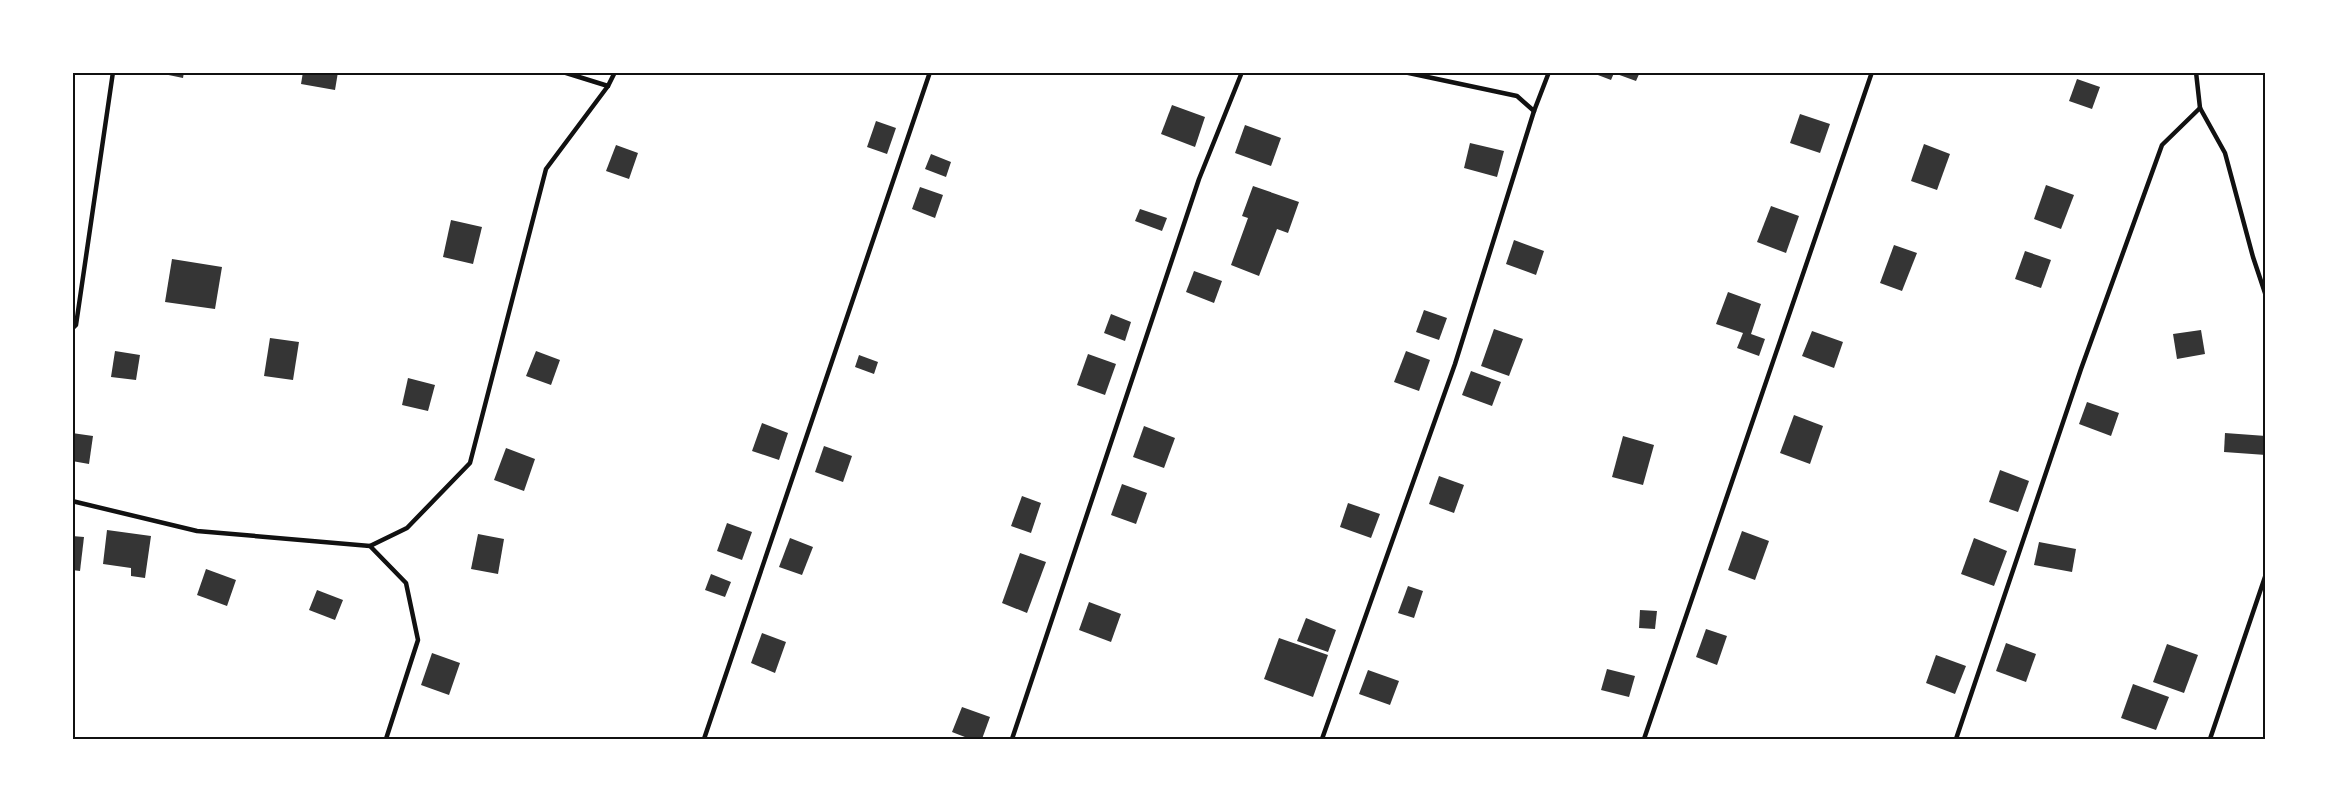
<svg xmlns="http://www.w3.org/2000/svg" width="2338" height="811" font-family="Inter,sans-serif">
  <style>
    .building { fill: #353535 }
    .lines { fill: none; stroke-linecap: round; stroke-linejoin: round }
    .service { stroke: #111; stroke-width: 4.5 }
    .neatline { fill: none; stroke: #111; stroke-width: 2 }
  </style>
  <rect width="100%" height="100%" fill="#fff"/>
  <!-- building -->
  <g class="building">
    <polygon points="154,72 184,72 183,78"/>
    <polygon points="303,72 338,72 335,90 301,84"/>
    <polygon points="1590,72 1640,72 1636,81 1614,73 1611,80"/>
    <polygon points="2077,79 2100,87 2092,109 2069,101"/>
    <polygon points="1172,105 1205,117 1195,147 1161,134"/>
    <polygon points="1800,114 1830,124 1820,153 1790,143"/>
    <polygon points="876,121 896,128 887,154 867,147"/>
    <polygon points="1245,125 1281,138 1271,166 1235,153"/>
    <polygon points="1470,143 1504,151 1497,177 1464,168"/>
    <polygon points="1924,144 1950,154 1937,190 1911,181"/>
    <polygon points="616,145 638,153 629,179 606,171"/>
    <polygon points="931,154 951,162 946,177 925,169"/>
    <polygon points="2046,185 2074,195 2061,229 2034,219"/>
    <polygon points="1253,186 1299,202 1288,233 1277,229 1259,276 1231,265 1248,218 1242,216"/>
    <polygon points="920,187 943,195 935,218 912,209"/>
    <polygon points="1771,206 1799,216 1786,253 1757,242"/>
    <polygon points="1140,209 1167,218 1162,231 1135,221"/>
    <polygon points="451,220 482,227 473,264 443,257"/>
    <polygon points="1514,240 1544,251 1536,275 1506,264"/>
    <polygon points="1894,245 1917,253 1902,291 1880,283"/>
    <polygon points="2025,251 2051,260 2041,288 2015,279"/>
    <polygon points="172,259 222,267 215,309 165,302"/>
    <polygon points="1194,271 1222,281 1214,303 1186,292"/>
    <polygon points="1728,292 1761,304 1751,334 1765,339 1759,356 1737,348 1743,333 1716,324"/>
    <polygon points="1424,310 1447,318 1439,340 1416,332"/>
    <polygon points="1111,314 1131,322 1125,341 1104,333"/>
    <polygon points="1494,329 1523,339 1509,376 1481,366"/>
    <polygon points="2201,330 2205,354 2177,359 2173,334"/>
    <polygon points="1812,331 1843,342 1834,368 1802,356"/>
    <polygon points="270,338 299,342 293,380 264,376"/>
    <polygon points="115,351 140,355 136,380 111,377"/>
    <polygon points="536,351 560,360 551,385 526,376"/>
    <polygon points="1406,351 1430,360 1419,391 1394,382"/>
    <polygon points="1088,354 1116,364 1105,395 1077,385"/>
    <polygon points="859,355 878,362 874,374 855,367"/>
    <polygon points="1471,371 1501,382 1492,406 1462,395"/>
    <polygon points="408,378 435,385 428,411 402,405"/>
    <polygon points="2087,402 2119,413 2111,436 2079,424"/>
    <polygon points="1794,415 1823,426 1810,464 1780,453"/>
    <polygon points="762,423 788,433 779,460 752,451"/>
    <polygon points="1144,426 1175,438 1164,468 1133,457"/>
    <polygon points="72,433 93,436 89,464 72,461"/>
    <polygon points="2225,433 2266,436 2266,455 2224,452"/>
    <polygon points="1623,436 1654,445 1643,485 1612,477"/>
    <polygon points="824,446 852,456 843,482 815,472"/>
    <polygon points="506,448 535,459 524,491 494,480"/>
    <polygon points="2000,470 2029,481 2018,512 1989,502"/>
    <polygon points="1439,476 1464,485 1454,513 1429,504"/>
    <polygon points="1122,484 1147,493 1136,524 1111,515"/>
    <polygon points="1022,496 1041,503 1031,533 1011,526"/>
    <polygon points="1348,503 1380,514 1371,538 1340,527"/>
    <polygon points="727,523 752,532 742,560 717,551"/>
    <polygon points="107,530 151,536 145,578 131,576 131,568 103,564"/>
    <polygon points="1742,531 1769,541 1755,580 1728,570"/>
    <polygon points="478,534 504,539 498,574 471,569"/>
    <polygon points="72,536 84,537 80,571 72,570"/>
    <polygon points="790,538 813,547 802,575 779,567"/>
    <polygon points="1974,538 2007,551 1994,586 1961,574"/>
    <polygon points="2039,542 2076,549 2072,572 2034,565"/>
    <polygon points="1020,553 1046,562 1027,613 1002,603"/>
    <polygon points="206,569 236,580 227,606 197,595"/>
    <polygon points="711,574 731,582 725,597 705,590"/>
    <polygon points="1408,586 1423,591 1414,618 1398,613"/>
    <polygon points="317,590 343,600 335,620 309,610"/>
    <polygon points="1089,602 1121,614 1111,642 1079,630"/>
    <polygon points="1640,610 1657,611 1655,629 1639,628"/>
    <polygon points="1306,618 1336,630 1328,652 1297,641"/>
    <polygon points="1706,629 1727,636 1717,665 1696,657"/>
    <polygon points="762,633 786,642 775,673 751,663"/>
    <polygon points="1279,638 1328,655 1313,697 1264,679"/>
    <polygon points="2006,643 2036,654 2026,682 1996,671"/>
    <polygon points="2167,644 2198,655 2184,693 2153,682"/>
    <polygon points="432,653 460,663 449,695 421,685"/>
    <polygon points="1936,655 1966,666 1955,694 1926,683"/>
    <polygon points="1607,669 1635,676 1629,697 1601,690"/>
    <polygon points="1368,670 1399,681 1390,705 1359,694"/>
    <polygon points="2133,684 2169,697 2156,730 2121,718"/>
    <polygon points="962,707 990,717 982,739 970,739 952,732"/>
  </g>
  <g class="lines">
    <!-- service -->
    <g class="service">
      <polyline points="563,72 608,86"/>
      <polyline points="1404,72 1517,96 1534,111"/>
      <polyline points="2196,72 2200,108 2225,153 2253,257 2266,296"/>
      <polyline points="72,329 76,325 113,72"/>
      <polyline points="72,501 197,531 370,546 406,583 418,640 386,739"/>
      <polyline points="370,546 407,528 470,463 546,169 608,86 615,72"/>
      <polyline points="704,739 930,72"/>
      <polyline points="1012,739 1199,179 1242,72"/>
      <polyline points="1322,739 1455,364 1534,111 1549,72"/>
      <polyline points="1644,739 1872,72"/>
      <polyline points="1956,739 2081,369 2162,145 2200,108"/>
      <polyline points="2210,739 2266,574"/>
    </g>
  </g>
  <!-- border -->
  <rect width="2338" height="811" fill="none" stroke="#ffffff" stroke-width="147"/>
  <rect x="74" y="74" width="2190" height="664" class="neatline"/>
</svg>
